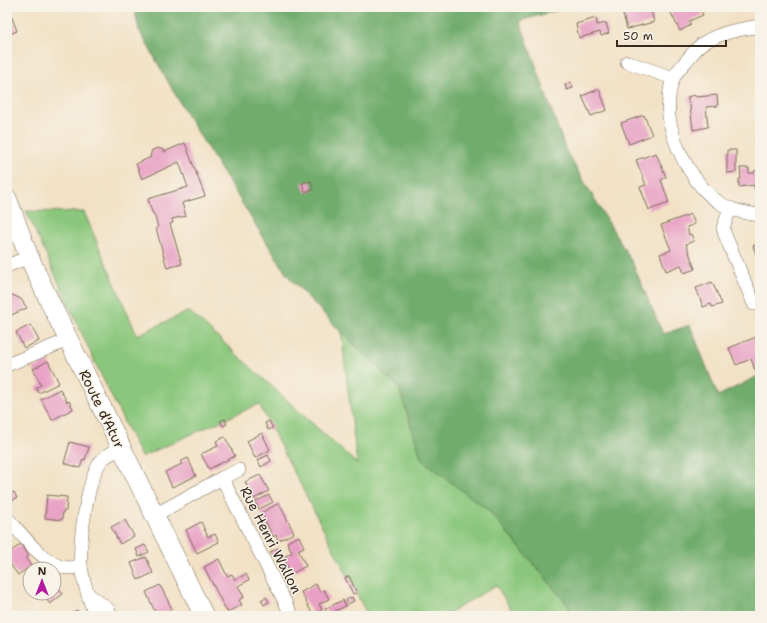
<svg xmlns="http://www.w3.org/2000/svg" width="767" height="623" font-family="'Shantell Sans',sans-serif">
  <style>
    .green { fill: #8ac77c; stroke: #62784d }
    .forest { fill: #6fac6c; stroke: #556b45 }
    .building { fill: #e8a1c4 }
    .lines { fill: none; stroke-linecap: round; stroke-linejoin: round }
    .street-casing { stroke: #7b6a58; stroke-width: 14 }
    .secondary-casing { stroke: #7b6a58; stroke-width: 20 }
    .street { stroke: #fff; stroke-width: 13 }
    .secondary { stroke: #fff; stroke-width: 19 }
    .labels { text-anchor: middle; stroke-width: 3; stroke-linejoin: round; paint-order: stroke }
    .street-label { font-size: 14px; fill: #3b2a1e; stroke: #f7f3e8 }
  </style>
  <rect width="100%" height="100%" fill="#f7f3e8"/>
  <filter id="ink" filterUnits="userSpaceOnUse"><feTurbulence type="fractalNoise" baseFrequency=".025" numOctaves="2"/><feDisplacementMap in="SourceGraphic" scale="8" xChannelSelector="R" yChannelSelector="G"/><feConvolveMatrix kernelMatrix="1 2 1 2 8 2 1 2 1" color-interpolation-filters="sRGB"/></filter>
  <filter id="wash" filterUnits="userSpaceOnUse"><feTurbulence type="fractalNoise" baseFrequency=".012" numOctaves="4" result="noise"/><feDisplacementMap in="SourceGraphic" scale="16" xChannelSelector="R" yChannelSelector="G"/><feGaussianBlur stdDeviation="0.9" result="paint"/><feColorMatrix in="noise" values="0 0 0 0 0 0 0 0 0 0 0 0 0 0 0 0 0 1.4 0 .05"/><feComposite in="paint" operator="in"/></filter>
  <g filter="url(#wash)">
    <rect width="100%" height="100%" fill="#f2e1c5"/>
    <!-- green -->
    <polygon class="green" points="26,211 84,212 137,335 189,311 357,464 341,332 399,388 422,460 489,511 569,606 571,616 515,616 496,585 445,616 368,616 259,404 141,457 92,356"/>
    <!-- forest -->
    <polygon class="forest" points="134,7 568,7 520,21 566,151 632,262 663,334 690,325 718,396 760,375 760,616 571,616 569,606 489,511 422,460 399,388 341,332 287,275 188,117 139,30"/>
    <g id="blocks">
      <!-- building -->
      <g class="building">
        <polygon points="635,7 650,7 654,22 627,29 622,11"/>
        <polygon points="668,7 699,7 703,15 689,21 691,25 680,31"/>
        <polygon points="11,15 17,31 7,35 7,17"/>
        <polygon points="596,18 597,25 606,23 609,33 601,36 600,32 579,38 576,24"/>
        <polygon points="570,82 573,88 567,90 565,85"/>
        <polygon points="599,89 607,110 591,116 582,96"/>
        <polygon points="693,95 697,97 717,95 718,106 706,107 708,127 693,130 690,105 688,101 688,97"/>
        <polygon points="644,115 652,135 629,144 621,123"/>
        <polygon points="185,143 205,196 182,203 186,216 172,219 173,223 170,224 182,264 167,268 156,228 158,228 155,216 152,212 148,199 188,187 179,162 142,179 136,164 151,157 150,156 152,150 158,148 163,150 164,152"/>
        <polygon points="727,150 736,150 736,172 727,173"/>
        <polygon points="656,153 666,177 661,180 669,203 649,210 640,187 646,185 636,160"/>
        <polygon points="740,168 749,168 749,173 754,173 754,171 760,171 760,189 754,188 754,185 739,187 739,179 741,179"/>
        <polygon points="311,181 313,190 305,192 302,183"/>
        <polygon points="691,214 695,224 687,227 689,235 691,234 694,241 686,244 695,269 684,273 681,265 666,271 660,254 671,250 661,225"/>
        <polygon points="760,243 760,264 753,246"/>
        <polygon points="712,282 722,304 712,307 711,304 703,307 696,288"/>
        <polygon points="8,293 21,299 27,308 7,317 7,295"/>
        <polygon points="31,325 39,341 24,348 16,332"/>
        <polygon points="756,337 760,347 760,368 755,370 751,359 736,365 729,348"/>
        <polygon points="48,361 59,383 39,393 36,388 41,385 33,369"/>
        <polygon points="60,389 67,402 69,401 73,409 52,420 41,399"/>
        <polygon points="225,419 227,424 223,426 220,421"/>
        <polygon points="269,421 273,428 268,430 265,423"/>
        <polygon points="262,433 270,450 255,458 247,441"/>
        <polygon points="225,437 235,456 209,469 201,454 218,446 216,441"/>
        <polygon points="70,442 89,447 85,460 83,459 80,468 64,463"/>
        <polygon points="268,455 271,461 261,467 258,460"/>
        <polygon points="188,458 196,476 172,487 165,472 182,464 180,462"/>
        <polygon points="260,475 269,491 254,499 245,482"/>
        <polygon points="14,492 17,498 7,503 7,495"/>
        <polygon points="47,495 67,497 66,511 63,511 62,520 45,518"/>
        <polygon points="269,495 273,502 259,509 255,502"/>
        <polygon points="279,503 294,533 278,541 276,535 273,537 261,513"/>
        <polygon points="125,520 134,536 120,544 111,527"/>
        <polygon points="201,522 208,537 215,534 219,542 197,553 186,530"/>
        <polygon points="299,536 304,547 298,550 306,566 291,574 283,557 292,553 287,542"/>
        <polygon points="21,544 29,556 26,558 31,566 18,575 7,560 7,554"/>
        <polygon points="145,545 149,552 139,557 136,549"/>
        <polygon points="278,548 281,554 273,557 270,552"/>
        <polygon points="146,557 153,573 138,580 131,563"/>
        <polygon points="219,559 227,576 232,574 235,580 246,574 249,580 238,586 244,597 239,600 242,605 227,612 204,567"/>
        <polygon points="54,576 60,584 57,586 63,594 50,604 41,593 54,593"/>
        <polygon points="349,576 357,593 353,594 345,578"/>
        <polygon points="316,584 320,592 324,590 329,599 319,604 322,610 313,615 301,592"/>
        <polygon points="160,585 172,609 157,616 146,592"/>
        <polygon points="266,597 269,602 264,605 261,600"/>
        <polygon points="352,597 354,601 348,604 346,600"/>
        <polygon points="343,600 346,606 335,611 338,616 325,616 328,615 325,609"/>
        <polygon points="77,610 81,616 68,616"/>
      </g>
    </g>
  </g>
  <g filter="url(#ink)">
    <use href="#blocks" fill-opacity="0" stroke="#7b6a58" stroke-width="1"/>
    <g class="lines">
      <defs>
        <g id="street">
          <path d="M760 26C741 29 722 32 705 42 698 46 692 54 688 59 683 65 676 72 673 79 668 93 667 113 671 127 677 153 697 189 720 203 732 211 746 213 760 215"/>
          <polyline points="627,62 673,78"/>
          <polyline points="730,209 723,228 725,235 754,304"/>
          <polyline points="7,266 29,257"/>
          <polyline points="7,365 68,340"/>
          <polyline points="222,478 239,470"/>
          <polyline points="155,515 222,478 292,616"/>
          <path d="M7 518C21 533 42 562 62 567 68 569 75 567 81 567"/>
          <polyline points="88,594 108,609 111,616"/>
          <path d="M95 616C90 600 83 583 81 566 79 543 87 471 105 457 110 453 116 451 122 449"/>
        </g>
        <polyline id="secondary" points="7,198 29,257 48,298 204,616"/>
      </defs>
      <!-- street casing -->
      <use href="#street" class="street-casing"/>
      <!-- secondary casing -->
      <use href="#secondary" class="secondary-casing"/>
      <!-- street -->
      <use href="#street" class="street"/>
      <!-- secondary -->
      <use href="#secondary" class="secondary"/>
    </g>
  </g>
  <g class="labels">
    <!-- street labels -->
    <g class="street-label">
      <text transform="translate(102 409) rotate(64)" y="5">Route d'Atur</text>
      <text transform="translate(271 540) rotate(63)" y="5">Rue Henri Wallon</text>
    </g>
  </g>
  <!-- margin -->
  <rect width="767" height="623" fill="none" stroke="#f7f3e8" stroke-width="24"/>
  <!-- north arrow -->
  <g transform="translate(42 581)"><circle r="19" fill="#f7f3e8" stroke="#aca397"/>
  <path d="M0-3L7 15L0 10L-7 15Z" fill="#b5179e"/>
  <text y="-6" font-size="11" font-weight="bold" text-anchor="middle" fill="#3b2a1e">N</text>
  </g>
  <!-- scale -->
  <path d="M617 40v6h109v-6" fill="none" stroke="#3b2a1e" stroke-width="2"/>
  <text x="623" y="40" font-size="12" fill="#3b2a1e" stroke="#f7f3e8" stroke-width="3" paint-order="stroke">50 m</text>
</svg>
